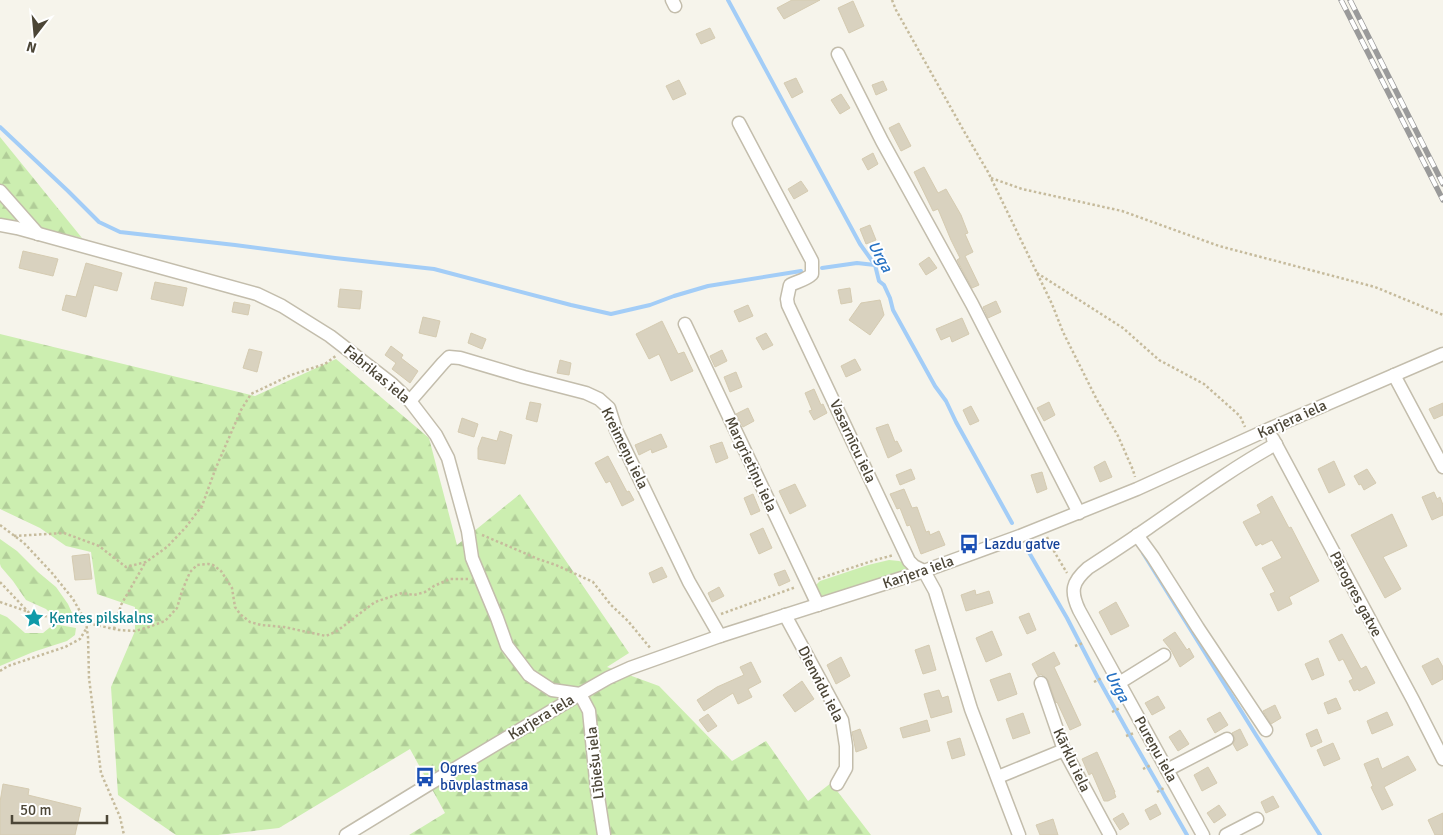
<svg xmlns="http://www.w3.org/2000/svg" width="1443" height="835" font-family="Signika,sans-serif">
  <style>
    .green { fill: #cceeb0 }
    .forest { fill: url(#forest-firs) }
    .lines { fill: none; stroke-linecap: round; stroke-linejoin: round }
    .stream { stroke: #a3cdf7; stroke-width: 4 }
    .building { fill: #d9d2bf; stroke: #d5cbb1 }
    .minor-casing { stroke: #c3bdac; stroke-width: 15 }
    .path { stroke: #c6bb9c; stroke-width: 2.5; stroke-dasharray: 2.5 2.5; stroke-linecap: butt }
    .minor { stroke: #fff; stroke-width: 12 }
    .rail-casing { stroke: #9a9a9a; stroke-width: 5.5 }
    .rail { stroke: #fff; stroke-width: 4; stroke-dasharray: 11; stroke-linecap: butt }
    .labels { text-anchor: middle; stroke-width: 4; stroke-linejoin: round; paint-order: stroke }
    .street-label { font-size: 15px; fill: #4c4637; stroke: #fff }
    .transit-label { font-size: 15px; fill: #164399; stroke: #fff; text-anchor: start }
    .culture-label { font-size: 15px; fill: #0d838f; stroke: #fff; text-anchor: start }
    .water-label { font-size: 16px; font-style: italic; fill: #2571c3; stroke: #fff }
  </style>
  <defs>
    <pattern id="forest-firs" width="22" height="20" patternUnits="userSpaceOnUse" patternTransform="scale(1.25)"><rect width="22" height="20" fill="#cceeb0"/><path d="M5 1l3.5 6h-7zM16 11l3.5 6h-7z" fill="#b1cd98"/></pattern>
  </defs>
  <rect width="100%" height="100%" fill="#f6f4eb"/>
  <!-- green -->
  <polygon class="green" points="889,560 899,561 905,563 907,568 905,571 828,595 821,596 816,594 816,585 820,581 868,565"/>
  <!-- forest -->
  <g class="forest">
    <polygon points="0,137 82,238 0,219"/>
    <polygon points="0,334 255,396 336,359 429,438 457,545 520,494 629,653 607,667 659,686 732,761 766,741 808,801 831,783 871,835 409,835 445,813 410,749 279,828 218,835 176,835 118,795 111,687 135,631 135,607 97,594 91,552 66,546 40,528 0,509"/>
    <polygon points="0,539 17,551 38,572 56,587 68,604 72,613 66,615 50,613 46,609 26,600 13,581 1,567 0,564"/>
    <polygon points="0,614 7,617 25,633 43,633 54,624 76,628 75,635 67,641 33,652 0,666"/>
  </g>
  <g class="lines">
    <!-- stream -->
    <g class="stream">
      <polyline points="728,0 860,244 875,265 879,281 884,285 890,298 893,310 935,386 946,401 956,422 1012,523"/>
      <polyline points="0,127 68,191 99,222 120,232 235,245 335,258 434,269 571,305 611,314 650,305 674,296 708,286 801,271"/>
      <polyline points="822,268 857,263 875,265"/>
      <polyline points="1027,549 1067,618 1099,680 1128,732 1187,835"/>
      <polyline points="1143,553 1256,735 1320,835"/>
    </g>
  </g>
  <!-- building -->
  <g class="building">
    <polygon points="792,0 820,0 784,19 777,8"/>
    <polygon points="853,1 864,26 849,33 838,8"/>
    <polygon points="710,28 715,38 701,44 696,34"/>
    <polygon points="796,78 803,92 792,98 784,83"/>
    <polygon points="679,80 686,94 673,100 666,86"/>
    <polygon points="883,81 887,90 876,95 872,85"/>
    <polygon points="841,94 850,108 840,114 831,100"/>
    <polygon points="899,123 911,146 901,151 889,128"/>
    <polygon points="873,153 878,164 868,170 862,159"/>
    <polygon points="924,167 938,193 946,189 961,215 968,233 965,234 973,252 965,256 979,285 972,288 957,260 960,258 951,240 938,209 933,211 914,172"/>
    <polygon points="801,181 808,191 794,199 788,189"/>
    <polygon points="870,225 876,240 866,244 860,229"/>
    <polygon points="23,251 58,259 53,276 19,268"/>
    <polygon points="929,257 937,268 926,275 919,264"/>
    <polygon points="86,263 122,273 117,291 94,285 86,317 62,310 66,295 76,297"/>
    <polygon points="155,282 187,288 183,306 151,299"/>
    <polygon points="850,288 852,302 841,304 838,290"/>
    <polygon points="340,289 362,291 360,309 338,307"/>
    <polygon points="880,300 884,315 870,335 849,320 861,303"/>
    <polygon points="996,301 1001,312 988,318 983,307"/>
    <polygon points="234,302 250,305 248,315 232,312"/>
    <polygon points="748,305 753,316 739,322 734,311"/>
    <polygon points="423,317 440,321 436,337 419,333"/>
    <polygon points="962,318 969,334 952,342 950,336 941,340 936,329"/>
    <polygon points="662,321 678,354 684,352 693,371 671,381 659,354 649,359 636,334"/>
    <polygon points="471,333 486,339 482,349 468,343"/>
    <polygon points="766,333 773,345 763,350 756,338"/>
    <polygon points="391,346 403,355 401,358 418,371 410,383 392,369 396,363 385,355"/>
    <polygon points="249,349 262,352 257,372 243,368"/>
    <polygon points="722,350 727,361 715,367 710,356"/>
    <polygon points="855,359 861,370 846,377 841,366"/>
    <polygon points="560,360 571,363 569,375 557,373"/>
    <polygon points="736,372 742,387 730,392 724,377"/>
    <polygon points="814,389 821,405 823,404 827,413 814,420 809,411 812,410 805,393"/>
    <polygon points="530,402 541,404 537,422 526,419"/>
    <polygon points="1049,402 1055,415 1044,421 1037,408"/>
    <polygon points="1443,403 1443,415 1434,419 1429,409"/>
    <polygon points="971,406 979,421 970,425 963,410"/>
    <polygon points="748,408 754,421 743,427 736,414"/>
    <polygon points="462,418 478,424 474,437 458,432"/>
    <polygon points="888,424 895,442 897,441 902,451 888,458 876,428"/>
    <polygon points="500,431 512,435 505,464 478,459 478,448 482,437 497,441"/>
    <polygon points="661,434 667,447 652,453 651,449 639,455 635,445"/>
    <polygon points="722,442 728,458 716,463 710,446"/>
    <polygon points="608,456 627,492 629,491 634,500 622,506 610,481 606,483 595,463"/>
    <polygon points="1105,461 1112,477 1100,482 1094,467"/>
    <polygon points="1334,461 1345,485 1329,493 1318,469"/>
    <polygon points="911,469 915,479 900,485 896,475"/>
    <polygon points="1367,469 1376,483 1364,490 1361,484 1359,485 1354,476"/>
    <polygon points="1042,472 1047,489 1037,493 1031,475"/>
    <polygon points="795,484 806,506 790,514 779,491"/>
    <polygon points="904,489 912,508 917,507 926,532 929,531 930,535 939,531 945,545 921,554 910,525 907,526 900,508 897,509 890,494"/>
    <polygon points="1434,492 1437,499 1440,497 1443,505 1443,515 1432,520 1422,497"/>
    <polygon points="753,494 760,511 751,515 744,498"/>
    <polygon points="1272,496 1289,528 1291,527 1319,581 1289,597 1292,604 1278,611 1270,594 1275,592 1262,568 1282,558 1272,540 1262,545 1261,543 1256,546 1243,522 1261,513 1257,505"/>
    <polygon points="1392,514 1407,546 1383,557 1401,589 1385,598 1351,535"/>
    <polygon points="763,528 772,548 759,554 750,534"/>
    <polygon points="89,554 92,579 75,580 72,556"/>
    <polygon points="662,567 667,577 653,583 649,573"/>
    <polygon points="785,570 790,581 779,586 774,574"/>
    <polygon points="719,587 724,596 712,602 708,593"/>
    <polygon points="975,590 976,595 989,591 993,603 966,611 961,595"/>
    <polygon points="1116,602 1129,626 1111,635 1099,612"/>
    <polygon points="1029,613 1036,630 1027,634 1019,617"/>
    <polygon points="992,631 1002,655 986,662 976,638"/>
    <polygon points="1175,632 1187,650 1189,648 1194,657 1180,667 1171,650 1163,640"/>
    <polygon points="1342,634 1361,669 1366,666 1375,683 1359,691 1358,689 1354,691 1349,681 1353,679 1343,659 1339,661 1329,641"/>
    <polygon points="929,645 936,670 923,674 915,650"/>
    <polygon points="1054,652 1060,664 1054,667 1081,725 1070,730 1057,702 1056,703 1048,680 1041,674 1038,676 1032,664"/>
    <polygon points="841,657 850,676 836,684 827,665"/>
    <polygon points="1318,658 1324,675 1312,680 1305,664"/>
    <polygon points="1438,658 1443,667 1443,679 1432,685 1422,666"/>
    <polygon points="751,662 761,682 748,689 752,697 738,704 733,693 704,711 697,700 717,687 744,675 740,667"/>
    <polygon points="1010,673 1017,694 998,701 990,680"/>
    <polygon points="802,681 814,699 795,712 783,695"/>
    <polygon points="939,690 942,698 948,696 952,712 931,718 924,694"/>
    <polygon points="1158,696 1165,708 1152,715 1145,703"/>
    <polygon points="1336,698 1341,709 1328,714 1324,703"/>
    <polygon points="1275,705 1281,718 1271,724 1263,711"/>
    <polygon points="1220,712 1228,725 1215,733 1207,719"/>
    <polygon points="1387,712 1393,725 1372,734 1367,721"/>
    <polygon points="1023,713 1030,733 1013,739 1006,719"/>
    <polygon points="708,714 717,726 708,732 699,720"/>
    <polygon points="927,720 930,731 903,738 900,728"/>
    <polygon points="860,729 867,748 856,752 852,732"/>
    <polygon points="1240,729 1248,745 1237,751 1233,744 1235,739 1232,733"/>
    <polygon points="1317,729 1322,742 1311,747 1306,734"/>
    <polygon points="1180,730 1189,744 1178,751 1169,737"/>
    <polygon points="960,738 965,755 952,759 947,742"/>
    <polygon points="1333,743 1340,759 1324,766 1317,750"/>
    <polygon points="1097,752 1115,792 1114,792 1116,797 1108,801 1104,801 1092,773 1089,775 1082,759"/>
    <polygon points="1408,756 1416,770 1384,787 1393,805 1382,810 1371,787 1373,786 1364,764 1378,758 1382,769"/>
    <polygon points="1208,767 1217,783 1202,791 1194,775"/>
    <polygon points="3,784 29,789 28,795 81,808 75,835 0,835 0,802"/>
    <polygon points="1273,796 1279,807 1266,813 1261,802"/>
    <polygon points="1156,804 1161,814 1150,820 1145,810"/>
    <polygon points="1219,805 1226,815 1214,823 1207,813"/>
    <polygon points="1123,813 1129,824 1120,830 1113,819"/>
    <polygon points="1443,813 1443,835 1435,835 1428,820"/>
    <polygon points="1053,819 1058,835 1040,835 1036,825"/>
  </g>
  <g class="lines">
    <defs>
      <g id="minor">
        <polyline points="672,0 675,6"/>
        <polyline points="838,54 882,141 972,304 1079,513"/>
        <path d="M739 123 812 261V274C806 280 798 281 790 285L787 299 788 305 909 561 914 566 924 571"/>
        <polyline points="0,191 38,234"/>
        <polyline points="0,225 17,228 257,294 282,306 330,336 392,384 410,401 436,435 448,458 468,531 472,558 497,618 507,646 529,675 552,690 580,694"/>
        <polyline points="685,324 818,605"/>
        <polyline points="1394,375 1443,467"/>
        <polyline points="410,401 443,363 449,357 460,358 524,377 586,393 599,399 609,408 616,430 689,582 720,636"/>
        <polyline points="1273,439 1413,700 1443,759"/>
        <polyline points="1137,535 1153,557 1198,628 1266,730"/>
        <polyline points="924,571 935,591 971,709 1019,835"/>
        <polyline points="785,615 842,720 846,746 846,768 837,784"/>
        <polyline points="1041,683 1064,750 1110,835"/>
        <polyline points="1119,683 1164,655"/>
        <polyline points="580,694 589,711 597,790 604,835"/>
        <polyline points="1167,770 1227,739"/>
        <polyline points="998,777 1064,750"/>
        <polyline points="346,835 426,786 580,694 608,678 630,668 720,636 924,571 1020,536 1137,489 1269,429 1443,354"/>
        <path d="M1203 835 1079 610C1070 591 1072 582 1088 568 1108 555 1128 542 1148 528 1190 499 1231 469 1276 444"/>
        <polyline points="1226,835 1257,819"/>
      </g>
    </defs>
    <!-- minor casing -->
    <use href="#minor" class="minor-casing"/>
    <!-- path -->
    <g class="path">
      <polyline points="892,0 896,10 965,133 988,172 1052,304 1063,332 1097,400 1118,436 1133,470 1135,477"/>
      <polyline points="991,178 1022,189 1122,211 1219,246 1375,287 1443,315"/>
      <polyline points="1037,273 1123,328 1159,360 1204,384 1240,416 1245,427"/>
      <polyline points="0,525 24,543 52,573 73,599 86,622 88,637 89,678 101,773 120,817 124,835"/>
      <polyline points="482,535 501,543 538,559 556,565 593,582 611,605 628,621 651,649"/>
      <polyline points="14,536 64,533 99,546 126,567 146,562 167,547 186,527 202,506 215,470 241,410 251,394 291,375 325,364 337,355"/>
      <polyline points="1047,537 1055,553 1067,573"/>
      <polyline points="818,579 875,560 894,555"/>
      <polyline points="0,582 34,618 43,616 63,618 119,630 135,631 146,628 165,621 177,608 182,591 190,572 197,565 208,564 213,565 221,571 232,588 235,607 240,614 250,622 261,625 284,627 326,636 337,631 375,602 402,593 414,595 425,592 434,586 450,579 468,579"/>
      <polyline points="0,602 26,611"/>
      <polyline points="721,614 796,587"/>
      <polyline points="114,629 121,605 145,563"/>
      <polyline points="1075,646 1083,643"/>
      <polyline points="0,671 8,666 65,647 80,639 86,629"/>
      <polyline points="1094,682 1102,678"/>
      <polyline points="1112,712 1120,708"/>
      <polyline points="1126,736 1134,733"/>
      <polyline points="1143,769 1151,765"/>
      <polyline points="1157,792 1164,788"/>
    </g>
    <!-- minor -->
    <use href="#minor" class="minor"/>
    <defs>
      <g id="rail">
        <polyline points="1341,0 1443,200"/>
        <polyline points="1350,0 1443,184"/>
      </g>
    </defs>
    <!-- rail casing -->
    <use href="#rail" class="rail-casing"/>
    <!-- rail -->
    <use href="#rail" class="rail"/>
  </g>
  <!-- icons -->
  <defs>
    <symbol id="bus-bare" viewBox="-9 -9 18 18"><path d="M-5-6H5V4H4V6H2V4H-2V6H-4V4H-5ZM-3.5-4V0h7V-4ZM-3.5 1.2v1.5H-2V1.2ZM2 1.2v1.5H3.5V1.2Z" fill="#1a4fb4" stroke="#fff" stroke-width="2.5" paint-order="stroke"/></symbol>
    <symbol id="sight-bare" viewBox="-9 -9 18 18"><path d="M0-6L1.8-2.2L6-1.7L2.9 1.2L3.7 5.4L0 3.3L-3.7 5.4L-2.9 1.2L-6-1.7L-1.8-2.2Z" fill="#0f9aa8" stroke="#fff" stroke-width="2.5" paint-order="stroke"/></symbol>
  </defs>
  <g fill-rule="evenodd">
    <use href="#bus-bare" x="955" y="530" width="28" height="28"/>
    <use href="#sight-bare" x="20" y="604" width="28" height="28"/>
    <use href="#bus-bare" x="411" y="763" width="28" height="28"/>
  </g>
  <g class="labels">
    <!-- street labels -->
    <g class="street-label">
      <text transform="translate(377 374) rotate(40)" y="5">Fabrikas iela</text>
      <text transform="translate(1292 419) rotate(-24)" y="5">Karjera iela</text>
      <text transform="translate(853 441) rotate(65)" y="5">Vasarnīcu iela</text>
      <text transform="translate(625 448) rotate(64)" y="5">Kreimeņu iela</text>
      <text transform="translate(751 464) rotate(65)" y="5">Margrietiņu iela</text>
      <text transform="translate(918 572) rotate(-19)" y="5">Karjera iela</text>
      <text transform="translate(1356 594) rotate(62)" y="5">Pārogres gatve</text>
      <text transform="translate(821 684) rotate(63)" y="5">Dienvidu iela</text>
      <text transform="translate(541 717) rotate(-31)" y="5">Karjera iela</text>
      <text transform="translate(1156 749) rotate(61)" y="5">Pureņu iela</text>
      <text transform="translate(1072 760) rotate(65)" y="5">Kārklu iela</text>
      <text transform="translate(595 763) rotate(-96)" y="5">Lībiešu iela</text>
    </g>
    <!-- transit labels -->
    <g class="transit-label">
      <text x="984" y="549">Lazdu gatve</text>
      <text x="440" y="773">Ogres<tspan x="440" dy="17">būvplastmasa</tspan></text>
    </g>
    <!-- culture labels -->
    <g class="culture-label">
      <text x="49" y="623">Ķentes pilskalns</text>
    </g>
    <!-- water labels -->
    <g class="water-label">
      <text transform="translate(881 256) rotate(61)" y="6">Urga</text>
      <text transform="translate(1118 686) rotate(61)" y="6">Urga</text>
    </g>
  </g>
  <!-- north arrow -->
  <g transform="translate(35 35) rotate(196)" stroke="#ffffff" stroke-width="4" paint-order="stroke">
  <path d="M0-4L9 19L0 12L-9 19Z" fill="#4c4637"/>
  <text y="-8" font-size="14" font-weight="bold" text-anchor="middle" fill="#4c4637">N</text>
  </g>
  <!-- scale -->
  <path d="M12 815v8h95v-8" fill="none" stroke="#4c4637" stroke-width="2.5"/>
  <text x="20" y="815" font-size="15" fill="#4c4637" stroke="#ffffff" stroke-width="4" paint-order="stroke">50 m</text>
</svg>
